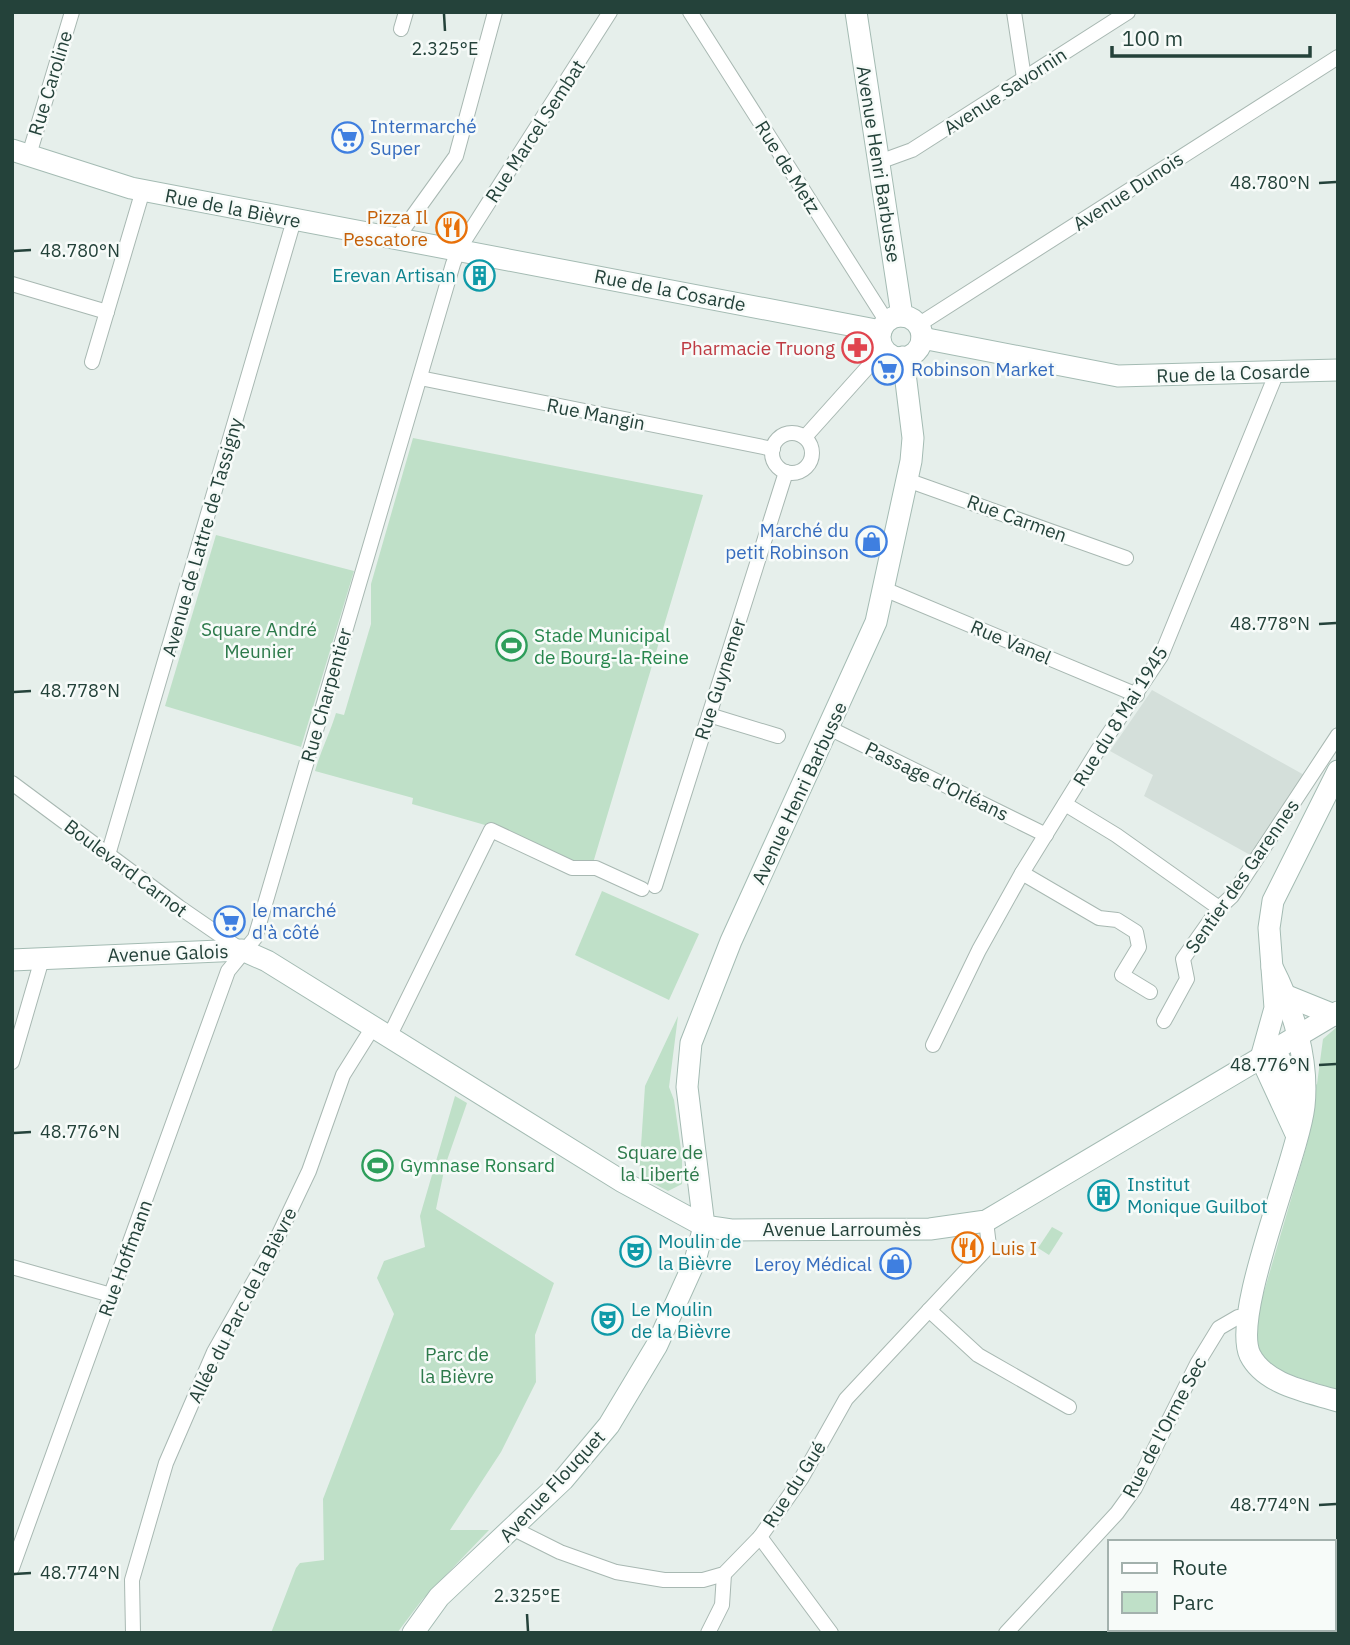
<svg xmlns="http://www.w3.org/2000/svg" width="1350" height="1645" font-family="'IBM Plex Sans',sans-serif">
  <style>
    .built { fill: #d4dfda }
    .green { fill: #bfe0c8 }
    .lines { fill: none; stroke-linecap: round; stroke-linejoin: round }
    .minor-casing { stroke: #a8b8b2; stroke-width: 16 }
    .secondary-casing { stroke: #a4bbb3; stroke-width: 23 }
    .minor { stroke: #fff; stroke-width: 14 }
    .secondary { stroke: #fff; stroke-width: 21 }
    .ticks { fill: none; stroke: #24423a; stroke-width: 2.5 }
    .labels { text-anchor: middle; stroke-width: 5; stroke-linejoin: round; paint-order: stroke }
    .street-label { font-size: 19px; fill: #24423a; stroke: #f7fbf9 }
    .shop-label { font-size: 19px; fill: #366cbe; stroke: #f7fbf9; text-anchor: start }
    .food-label { font-size: 19px; fill: #c56008; stroke: #f7fbf9; text-anchor: end }
    .culture-label { font-size: 19px; fill: #0d838f; stroke: #f7fbf9; text-anchor: start }
    .health-label { font-size: 19px; fill: #be3a42; stroke: #f7fbf9; text-anchor: end }
    .park-label { font-size: 19px; fill: #2d7a4b; stroke: #f7fbf9 }
    .leisure-label { font-size: 19px; fill: #27864d; stroke: #f7fbf9; text-anchor: start }
    .ticks-label { font-size: 18px; text-anchor: middle; fill: #24423a; stroke: #f7fbf9; stroke-width: 5; stroke-linejoin: round; paint-order: stroke }
  </style>
  <rect width="100%" height="100%" fill="#e6efeb"/>
  <!-- built -->
  <polygon class="built" points="1152,690 1306,776 1252,856 1144,796 1153,775 1110,751"/>
  <!-- green -->
  <g class="green">
    <path d="M413 438 703 495 593 863H569L492 827 412 804 413 798 315 771C321 750 330 733 336 713L344 715 371 624V584Z"/>
    <polygon points="216,535 354,571 301,747 165,706"/>
    <polygon points="602,891 699,934 669,1000 575,955"/>
    <polygon points="678,1016 669,1087 674,1100 682,1156 682,1184 668,1191 639,1176 645,1086"/>
    <polygon points="1338,1026 1338,1390 1275,1370 1257,1349 1256,1319 1306,1148 1312,1122 1313,1087 1317,1084 1323,1039"/>
    <polygon points="455,1096 467,1103 445,1166 436,1209 554,1283 535,1335 536,1382 501,1452 450,1530 489,1530 422,1600 397,1633 271,1633 296,1568 300,1563 324,1560 323,1499 394,1314 377,1278 384,1261 425,1247 420,1216"/>
    <polygon points="1052,1227 1063,1233 1049,1255 1038,1248"/>
  </g>
  <g class="lines">
    <defs>
      <g id="minor">
        <polyline points="690,12 887,322"/>
        <polyline points="1014,12 1024,78"/>
        <polyline points="401,29 406,12"/>
        <polyline points="29,155 72,12"/>
        <polyline points="879,162 912,150 1128,12"/>
        <polyline points="397,238 456,156 495,12"/>
        <polyline points="12,284 107,312"/>
        <polyline points="918,325 1338,57"/>
        <polyline points="92,362 143,190"/>
        <polyline points="420,378 773,449"/>
        <circle cx="792" cy="453" r="20"/>
        <polyline points="805,437 884,349"/>
        <polyline points="907,480 1126,558"/>
        <polyline points="884,589 1137,695"/>
        <polyline points="709,715 778,736"/>
        <polyline points="829,728 1046,835"/>
        <polyline points="12,783 179,907 240,949"/>
        <polyline points="1065,804 1116,835 1219,908"/>
        <polyline points="108,855 294,220"/>
        <polyline points="1022,873 1099,918 1117,920 1136,932 1139,947 1122,975 1150,992"/>
        <polyline points="655,886 786,472"/>
        <polyline points="1164,1021 1187,979 1183,959 1219,908 1232,896 1338,735"/>
        <polyline points="389,1037 491,830 572,868 596,868 642,889"/>
        <polyline points="933,1045 979,950 1022,873 1098,750 1161,656 1277,372"/>
        <polyline points="12,1062 42,959"/>
        <polyline points="12,1267 111,1295"/>
        <polyline points="929,1310 978,1355 1069,1407"/>
        <polyline points="514,1529 560,1552 616,1572 664,1580 703,1580 724,1574 760,1537 801,1479 846,1399 989,1246 986,1221"/>
        <polyline points="760,1537 831,1633"/>
        <polyline points="12,1568 228,971 255,938 453,264 459,249 610,12"/>
        <polyline points="133,1633 132,1580 166,1463 214,1352 270,1253 309,1171 343,1075 373,1027"/>
        <polyline points="708,1633 722,1605 724,1574"/>
        <polyline points="1006,1633 1117,1513 1135,1488 1197,1364 1219,1328 1238,1317"/>
      </g>
      <g id="secondary">
        <polyline points="856,12 902,316"/>
        <polyline points="12,150 131,188 881,331"/>
        <circle cx="901" cy="337" r="21"/>
        <polyline points="922,338 1118,376 1338,370"/>
        <polyline points="12,960 242,950 267,961 623,1182 704,1226 731,1230 930,1229 986,1221 1338,1012"/>
        <path d="M1272 967C1293 1008 1309 1060 1304 1106 1298 1158 1231 1314 1250 1355 1265 1385 1309 1392 1338 1401"/>
        <polyline points="1287,996 1334,1015"/>
        <polyline points="1275,1050 1301,1101"/>
        <polyline points="1261,1058 1275,1008 1269,928 1273,901 1338,771"/>
        <polyline points="1261,1058 1296,1134"/>
        <polyline points="413,1633 439,1597 563,1480 609,1425 657,1345 695,1261 704,1226 687,1087 691,1043 731,941 876,622 911,461 913,438 903,357"/>
      </g>
    </defs>
    <!-- minor casing -->
    <use href="#minor" class="minor-casing"/>
    <!-- secondary casing -->
    <use href="#secondary" class="secondary-casing"/>
    <!-- minor -->
    <use href="#minor" class="minor"/>
    <!-- secondary -->
    <use href="#secondary" class="secondary"/>
  </g>
  <!-- ticks -->
  <path class="ticks" d="M444 14 445 31M1319 183 1336 182M14 251 31 250M1319 624 1336 623M14 692 31 691M1319 1065 1336 1064M14 1133 31 1132M1319 1505 1336 1504M14 1574 31 1573M527 1614 528 1631"/>
  <!-- icons -->
  <defs>
    <symbol id="supermarket-ring" viewBox="-11 -11 22 22"><circle r="9.5" fill="#f7fbf9" stroke="#3f7fe0" stroke-width="1.5"/><path d="M-6-5.5h2.5l.6 2H6L4.5 2H-2.5L-4.4-4H-6ZM-1.5 3.2a1.3 1.3 0 1 0 .1 0ZM3 3.2a1.3 1.3 0 1 0 .1 0Z" fill="#3f7fe0"/></symbol>
    <symbol id="restaurant-ring" viewBox="-11 -11 22 22"><circle r="9.5" fill="#f7fbf9" stroke="#e8710a" stroke-width="1.5"/><path d="M-5-6h1v4h1v-4h1v4h1v-4h1v5L-1.5 .5V6h-2V.5L-5-1ZM5-6V6H3V1.5H1.5Q1.5-4 5-6Z" fill="#e8710a"/></symbol>
    <symbol id="building-ring" viewBox="-11 -11 22 22"><circle r="9.5" fill="#f7fbf9" stroke="#0f9aa8" stroke-width="1.5"/><path d="M-4-6H4V6H1V3H-1V6H-4ZM-2.5-4.3h1.7v1.8h-1.7ZM.8-4.3h1.7v1.8H.8ZM-2.5-1h1.7V.8h-1.7ZM.8-1h1.7V.8H.8Z" fill="#0f9aa8"/></symbol>
    <symbol id="pharmacy-ring" viewBox="-11 -11 22 22"><circle r="9.5" fill="#f7fbf9" stroke="#e0444e" stroke-width="1.5"/><path d="M-2-6h4v4h4v4h-4v4h-4v-4h-4v-4h4Z" fill="#e0444e"/></symbol>
    <symbol id="shop-ring" viewBox="-11 -11 22 22"><circle r="9.5" fill="#f7fbf9" stroke="#3f7fe0" stroke-width="1.5"/><path d="M-5-2.5h2.3a2.7 3.5 0 0 1 5.4 0H5L5.5 6h-11ZM-1.5-2.5h3a1.5 2.3 0 0 0-3 0Z" fill="#3f7fe0"/></symbol>
    <symbol id="stadium-ring" viewBox="-11 -11 22 22"><circle r="9.5" fill="#f7fbf9" stroke="#2e9e5b" stroke-width="1.5"/><path d="M0-5a6.5 5 0 1 0 0 10a6.5 5 0 1 0 0-10ZM-3.5-1.8h7v3.6h-7Z" fill="#2e9e5b"/></symbol>
    <symbol id="theatre-ring" viewBox="-11 -11 22 22"><circle r="9.5" fill="#f7fbf9" stroke="#0f9aa8" stroke-width="1.5"/><path d="M-5-5.5Q0-4 5-5.5V0Q5 5 0 6Q-5 5-5 0ZM-3.3-2.5H-1v1.5H-3.3ZM1-2.5H3.3v1.5H1ZM-2.8 1Q0 5.5 2.8 1Z" fill="#0f9aa8"/></symbol>
  </defs>
  <g fill-rule="evenodd">
    <use href="#supermarket-ring" x="330" y="120" width="35" height="35"/>
    <use href="#restaurant-ring" x="434" y="210" width="35" height="35"/>
    <use href="#building-ring" x="462" y="258" width="35" height="35"/>
    <use href="#pharmacy-ring" x="840" y="330" width="35" height="35"/>
    <use href="#supermarket-ring" x="870" y="352" width="35" height="35"/>
    <use href="#shop-ring" x="854" y="524" width="35" height="35"/>
    <use href="#stadium-ring" x="494" y="628" width="35" height="35"/>
    <use href="#supermarket-ring" x="212" y="904" width="35" height="35"/>
    <use href="#stadium-ring" x="360" y="1148" width="35" height="35"/>
    <use href="#building-ring" x="1086" y="1178" width="35" height="35"/>
    <use href="#restaurant-ring" x="950" y="1230" width="35" height="35"/>
    <use href="#theatre-ring" x="618" y="1234" width="35" height="35"/>
    <use href="#shop-ring" x="878" y="1246" width="35" height="35"/>
    <use href="#theatre-ring" x="590" y="1302" width="35" height="35"/>
  </g>
  <g class="labels">
    <!-- street labels -->
    <g class="street-label">
      <text transform="translate(50 83) rotate(-73)" y="7">Rue Caroline</text>
      <text transform="translate(1005 91) rotate(-33)" y="7">Avenue Savornin</text>
      <text transform="translate(535 131) rotate(-57)" y="7">Rue Marcel Sembat</text>
      <text transform="translate(879 164) rotate(81)" y="7">Avenue Henri Barbusse</text>
      <text transform="translate(788 167) rotate(58)" y="7">Rue de Metz</text>
      <text transform="translate(1128 191) rotate(-33)" y="7">Avenue Dunois</text>
      <text transform="translate(233 208) rotate(11)" y="7">Rue de la Bièvre</text>
      <text transform="translate(670 290) rotate(11)" y="7">Rue de la Cosarde</text>
      <text transform="translate(1233 373) rotate(-2)" y="7">Rue de la Cosarde</text>
      <text transform="translate(596 414) rotate(11)" y="7">Rue Mangin</text>
      <text transform="translate(1017 518) rotate(20)" y="7">Rue Carmen</text>
      <text transform="translate(202 537) rotate(-74)" y="7">Avenue de Lattre de Tassigny</text>
      <text transform="translate(1011 642) rotate(23)" y="7">Rue Vanel</text>
      <text transform="translate(720 679) rotate(-72)" y="7">Rue Guynemer</text>
      <text transform="translate(326 695) rotate(-74)" y="7">Rue Charpentier</text>
      <text transform="translate(1120 716) rotate(-58)" y="7">Rue du 8 Mai 1945</text>
      <text transform="translate(937 781) rotate(26)" y="7">Passage d'Orléans</text>
      <text transform="translate(799 793) rotate(-65)" y="7">Avenue Henri Barbusse</text>
      <text transform="translate(126 868) rotate(37)" y="7">Boulevard Carnot</text>
      <text transform="translate(1242 876) rotate(-55)" y="7">Sentier des Garennes</text>
      <text transform="translate(168 953) rotate(-2)" y="7">Avenue Galois</text>
      <text x="842" y="1236">Avenue Larroumès</text>
      <text transform="translate(125 1258) rotate(-70)" y="7">Rue Hoffmann</text>
      <text transform="translate(242 1305) rotate(-63)" y="7">Allée du Parc de la Bièvre</text>
      <text transform="translate(1164 1427) rotate(-62)" y="7">Rue de l'Orme Sec</text>
      <text transform="translate(794 1484) rotate(-57)" y="7">Rue du Gué</text>
      <text transform="translate(552 1486) rotate(-47)" y="7">Avenue Flouquet</text>
    </g>
    <!-- shop labels -->
    <g class="shop-label">
      <text x="370" y="133">Intermarché<tspan x="370" dy="22">Super</tspan></text>
      <text x="911" y="376">Robinson Market</text>
      <text x="849" y="537" text-anchor="end">Marché du<tspan x="849" dy="22">petit Robinson</tspan></text>
      <text x="252" y="917">le marché<tspan x="252" dy="22">d'à côté</tspan></text>
      <text x="872" y="1271" text-anchor="end">Leroy Médical</text>
    </g>
    <!-- food labels -->
    <g class="food-label">
      <text x="428" y="224">Pizza Il<tspan x="428" dy="22">Pescatore</tspan></text>
      <text x="991" y="1255" text-anchor="start">Luis I</text>
    </g>
    <!-- culture labels -->
    <g class="culture-label">
      <text x="456" y="282" text-anchor="end">Erevan Artisan</text>
      <text x="1127" y="1191">Institut<tspan x="1127" dy="22">Monique Guilbot</tspan></text>
      <text x="658" y="1248">Moulin de<tspan x="658" dy="22">la Bièvre</tspan></text>
      <text x="631" y="1316">Le Moulin<tspan x="631" dy="22">de la Bièvre</tspan></text>
    </g>
    <!-- health labels -->
    <g class="health-label">
      <text x="835" y="355">Pharmacie Truong</text>
    </g>
    <!-- park labels -->
    <g class="park-label">
      <text x="259" y="636">Square André<tspan x="259" dy="22">Meunier</tspan></text>
      <text x="660" y="1159">Square de<tspan x="660" dy="22">la Liberté</tspan></text>
      <text x="457" y="1361">Parc de<tspan x="457" dy="22">la Bièvre</tspan></text>
    </g>
    <!-- leisure labels -->
    <g class="leisure-label">
      <text x="534" y="642">Stade Municipal<tspan x="534" dy="22">de Bourg-la-Reine</tspan></text>
      <text x="400" y="1172">Gymnase Ronsard</text>
    </g>
  </g>
  <g class="ticks-label">
    <text x="445" y="55">2.325°E</text>
    <text x="1270" y="189">48.780°N</text>
    <text x="80" y="257">48.780°N</text>
    <text x="1270" y="630">48.778°N</text>
    <text x="80" y="697">48.778°N</text>
    <text x="1270" y="1071">48.776°N</text>
    <text x="80" y="1138">48.776°N</text>
    <text x="1270" y="1511">48.774°N</text>
    <text x="80" y="1579">48.774°N</text>
    <text x="527" y="1602">2.325°E</text>
  </g>
  <!-- border -->
  <rect width="1350" height="1645" fill="none" stroke="#24423a" stroke-width="28"/>
  <!-- legend -->
  <rect x="1108" y="1540" width="228" height="91" fill="#f7fbf9" stroke="#a3b1ad" stroke-width="2"/>
  <rect x="1122" y="1563" width="35" height="10" fill="#ffffff" stroke="#a3b1ad" stroke-width="2"/>
  <text x="1172" y="1575" font-size="21" fill="#24423a">Route</text>
  <rect x="1122" y="1592" width="35" height="21" fill="#bfe0c8" stroke="#a3b1ad" stroke-width="2"/>
  <text x="1172" y="1610" font-size="21" fill="#24423a">Parc</text>
  <!-- scale -->
  <path d="M1112 46v10h198v-10" fill="none" stroke="#24423a" stroke-width="3.5"/>
  <text x="1122" y="46" font-size="21" fill="#24423a" stroke="#f7fbf9" stroke-width="5" paint-order="stroke">100 m</text>
</svg>
